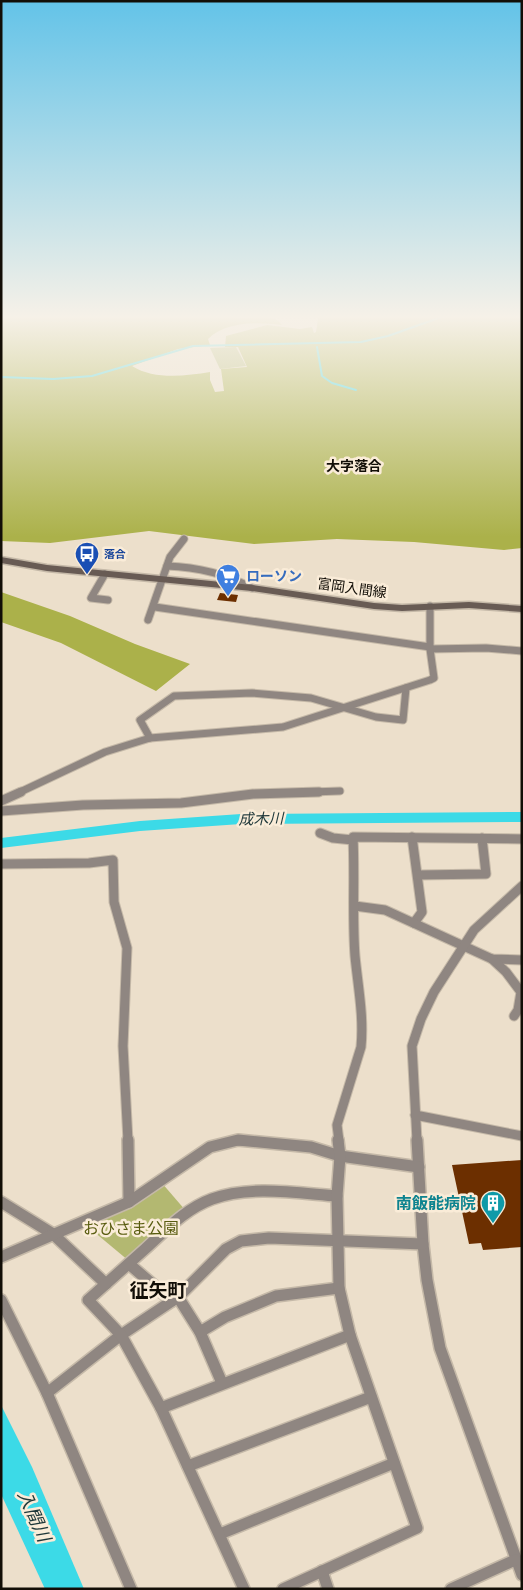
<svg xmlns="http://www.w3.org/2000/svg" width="523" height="1590" font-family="'PT Sans','Noto Sans JP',sans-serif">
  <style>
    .green { fill: #b3b871 }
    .forest { fill: #abb14a }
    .water { fill: #3cdae7 }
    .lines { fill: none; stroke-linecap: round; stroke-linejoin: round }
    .stream { stroke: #3cdae7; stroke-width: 2 }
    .river { fill: #3cdae7; fill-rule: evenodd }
    .building { fill: #6c2f00 }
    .minor-far2-casing { stroke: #c5b9a8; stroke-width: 9 }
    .minor-far1-casing { stroke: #c5b9a8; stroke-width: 11 }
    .minor-casing { stroke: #c5b9a8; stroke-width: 14 }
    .secondary-casing { stroke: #c5b9a8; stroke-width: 3 }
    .minor-far2 { stroke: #8f8681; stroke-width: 7 }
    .minor-far1 { stroke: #8f8681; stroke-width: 9 }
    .minor { stroke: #8f8681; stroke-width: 11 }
    .secondary { fill: #685b54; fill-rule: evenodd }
    .labels { text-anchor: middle; stroke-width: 5; stroke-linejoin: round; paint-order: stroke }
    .far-transit-label { font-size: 11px; font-weight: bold; fill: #164399; stroke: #faecd8; text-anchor: start }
    .far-quarter-label { font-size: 14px; font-weight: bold; fill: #120e07; stroke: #faecd8 }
    .shop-label { font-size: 14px; font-weight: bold; fill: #366cbe; stroke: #faecd8; text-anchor: start }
    .street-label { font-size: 14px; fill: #120e07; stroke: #faecd8 }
    .water-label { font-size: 15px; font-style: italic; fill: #1f383a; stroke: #faecd8 }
    .near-culture-label { font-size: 16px; font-weight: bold; fill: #0d838f; stroke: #faecd8; text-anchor: end }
    .near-park-label { font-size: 16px; fill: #595c10; stroke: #faecd8 }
    .near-water-label { font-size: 18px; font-style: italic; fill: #1f383a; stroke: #faecd8 }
    .near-quarter-label { font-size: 19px; font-weight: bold; fill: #120e07; stroke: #faecd8 }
  </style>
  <rect width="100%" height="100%" fill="#ecdfcb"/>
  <!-- green -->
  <g class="green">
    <polygon points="236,347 246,366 220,369 210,348"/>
    <polygon points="161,1182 186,1211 129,1261 87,1226"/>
  </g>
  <!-- forest -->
  <g class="forest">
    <path d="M1 315H230C246 323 269 309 282 325 258 322 226 321 208 339L210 345 178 349 132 366C154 380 185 376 210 372V380L215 392 224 391 221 369 247 367 238 347H225L226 336 267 325 300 329 312 327 314 333 316 332 318 319 313 315H522V548L504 550 414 542 337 539 254 544 149 531 50 543 1 541Z"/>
    <polygon points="1,592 70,616 135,644 190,664 156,691 61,643 1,622"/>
  </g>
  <!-- water -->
  <polygon class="water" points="1,1405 32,1467 84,1589 45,1589 1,1494"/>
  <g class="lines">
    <!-- stream -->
    <g class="stream">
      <polyline points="317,347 322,376 332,383 356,390"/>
      <polyline points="1,377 53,379 92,376 193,346 361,342 388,336 447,315"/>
    </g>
    <!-- river -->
    <polygon class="river" points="522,812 522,822 241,824 140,831 1,848 1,838 140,821 241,814"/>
  </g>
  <!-- building -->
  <g class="building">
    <polygon points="220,593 238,595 236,602 217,600"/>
    <polygon points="522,1160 522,1247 483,1250 481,1243 469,1244 452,1165"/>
  </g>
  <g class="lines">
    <defs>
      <g id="minor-far2">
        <path d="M167 566C196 567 226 574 252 588"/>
        <polyline points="105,574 91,598 108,600"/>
        <polyline points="155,607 430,647"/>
        <polyline points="148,620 170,557 184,539"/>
        <polyline points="430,649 486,648 522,651"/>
        <polyline points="150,738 140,720 174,696 252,693 311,698 376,717 403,720 406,688"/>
        <polyline points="18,793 105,752 150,738 283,727 430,680 434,678 430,649 430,606"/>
        <polyline points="283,793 340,791"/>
      </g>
      <g id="minor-far1">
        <polyline points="1,801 21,792"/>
        <polyline points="1,811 83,805 181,803 253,794 319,792"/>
        <polyline points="320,833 333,838 353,840"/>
        <polyline points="412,837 422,912 414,923"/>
        <polyline points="1,864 89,863 113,860 114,902 127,948 123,1046 128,1141"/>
        <polyline points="418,875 486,874 482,838"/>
        <polyline points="355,906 385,910 492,959 522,960"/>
        <polyline points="492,959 506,972 521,992 518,1010 514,1016"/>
        <polyline points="415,1115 522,1136"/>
        <polyline points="234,1141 248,1141"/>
        <path d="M339 1141 337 1125 361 1047C364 1016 358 987 355 956 352 916 355 876 353 837L522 839"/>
        <polyline points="417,1141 412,1046 421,1019 434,992 474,930 522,886"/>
      </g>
      <g id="minor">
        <polyline points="128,1140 129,1202"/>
        <polyline points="417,1140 423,1244 427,1280 440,1348 522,1575"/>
        <polyline points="1,1202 53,1234 106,1284"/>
        <polyline points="1,1257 129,1202 210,1147 238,1140 311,1147 340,1156 419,1167"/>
        <polyline points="129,1264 172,1301"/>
        <polyline points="178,1297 200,1332 222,1383"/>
        <polyline points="1,1300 47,1393 131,1589"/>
        <polyline points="200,1332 225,1317 276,1296 339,1288"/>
        <polyline points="47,1393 121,1335 178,1297 226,1249 241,1241 269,1238 423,1244"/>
        <polyline points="161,1408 350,1335"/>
        <polyline points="188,1466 371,1397"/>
        <polyline points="220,1534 394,1463"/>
        <polyline points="322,1571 328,1589"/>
        <path d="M244 1589 161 1408 121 1335 88 1300C107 1283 126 1266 145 1249 166 1230 185 1209 212 1199 250 1185 297 1193 337 1196"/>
        <polyline points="283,1589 417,1528 350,1335 339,1288 337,1196 340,1156 338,1140"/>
        <polyline points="451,1589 515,1560"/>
      </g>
      <polygon id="secondary" points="1,557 47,565 252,585 374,603 402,605 469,602 522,606 522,612 469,608 402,611 374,609 252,591 47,571 1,563"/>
    </defs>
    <!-- minor-far2 casing -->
    <use href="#minor-far2" class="minor-far2-casing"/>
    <!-- minor-far1 casing -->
    <use href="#minor-far1" class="minor-far1-casing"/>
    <!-- minor casing -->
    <use href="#minor" class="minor-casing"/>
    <!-- secondary casing -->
    <use href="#secondary" class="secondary-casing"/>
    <!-- minor-far2 -->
    <use href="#minor-far2" class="minor-far2"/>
    <!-- minor-far1 -->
    <use href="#minor-far1" class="minor-far1"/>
    <!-- minor -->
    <use href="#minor" class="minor"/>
    <!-- secondary -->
    <use href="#secondary" class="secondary"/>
  </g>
  <!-- sky -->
  <linearGradient id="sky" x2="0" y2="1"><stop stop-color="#63c3e8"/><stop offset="0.59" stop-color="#f6f1e8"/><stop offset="1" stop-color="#f6f1e8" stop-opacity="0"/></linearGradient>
  <rect width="523" height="537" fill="url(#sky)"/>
  <!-- icons -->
  <defs>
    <symbol id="bus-pin" viewBox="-11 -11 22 30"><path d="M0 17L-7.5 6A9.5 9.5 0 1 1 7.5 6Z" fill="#1a4fb4" stroke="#faecd8"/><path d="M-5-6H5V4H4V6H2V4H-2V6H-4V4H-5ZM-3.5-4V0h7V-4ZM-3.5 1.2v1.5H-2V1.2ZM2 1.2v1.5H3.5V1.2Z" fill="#fff"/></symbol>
    <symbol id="supermarket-pin" viewBox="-11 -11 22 30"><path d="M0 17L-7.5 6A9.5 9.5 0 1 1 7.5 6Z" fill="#3f7fe0" stroke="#faecd8"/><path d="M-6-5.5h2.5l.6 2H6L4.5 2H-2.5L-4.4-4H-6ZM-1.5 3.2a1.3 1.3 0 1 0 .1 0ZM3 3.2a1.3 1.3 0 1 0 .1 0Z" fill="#fff"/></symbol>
    <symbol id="building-pin" viewBox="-11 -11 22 30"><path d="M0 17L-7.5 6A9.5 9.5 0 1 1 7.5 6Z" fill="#0f9aa8" stroke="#faecd8"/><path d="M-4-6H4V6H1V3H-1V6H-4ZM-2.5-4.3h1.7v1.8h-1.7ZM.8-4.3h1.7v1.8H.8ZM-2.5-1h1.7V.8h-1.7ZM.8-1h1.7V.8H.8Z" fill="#fff"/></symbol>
  </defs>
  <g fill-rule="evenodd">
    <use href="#bus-pin" x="73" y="540" width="28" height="38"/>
    <use href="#supermarket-pin" x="214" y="562" width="28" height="38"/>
    <use href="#building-pin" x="479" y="1189" width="28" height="38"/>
  </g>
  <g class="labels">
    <!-- far-transit labels -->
    <g class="far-transit-label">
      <text x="104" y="558">落合</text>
    </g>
    <!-- far-quarter labels -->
    <g class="far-quarter-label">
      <text x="354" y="471">大字落合</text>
    </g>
    <!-- shop labels -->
    <g class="shop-label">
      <text x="246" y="581">ローソン</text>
    </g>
    <!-- street labels -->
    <g class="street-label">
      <text transform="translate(352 588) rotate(8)" y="5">富岡入間線</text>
    </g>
    <!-- water labels -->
    <g class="water-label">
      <text transform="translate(261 819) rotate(-1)" y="5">成木川</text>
    </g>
    <!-- near-culture labels -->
    <g class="near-culture-label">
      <text x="476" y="1209">南飯能病院</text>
    </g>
    <!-- near-park labels -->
    <g class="near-park-label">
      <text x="131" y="1234">おひさま公園</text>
    </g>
    <!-- near-water labels -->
    <g class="near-water-label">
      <text transform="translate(34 1516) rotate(66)" y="6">入間川</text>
    </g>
    <!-- near-quarter labels -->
    <g class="near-quarter-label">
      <text x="158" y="1297">征矢町</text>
    </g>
  </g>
  <!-- border -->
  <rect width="523" height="1590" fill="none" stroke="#120e07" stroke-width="5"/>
</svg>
